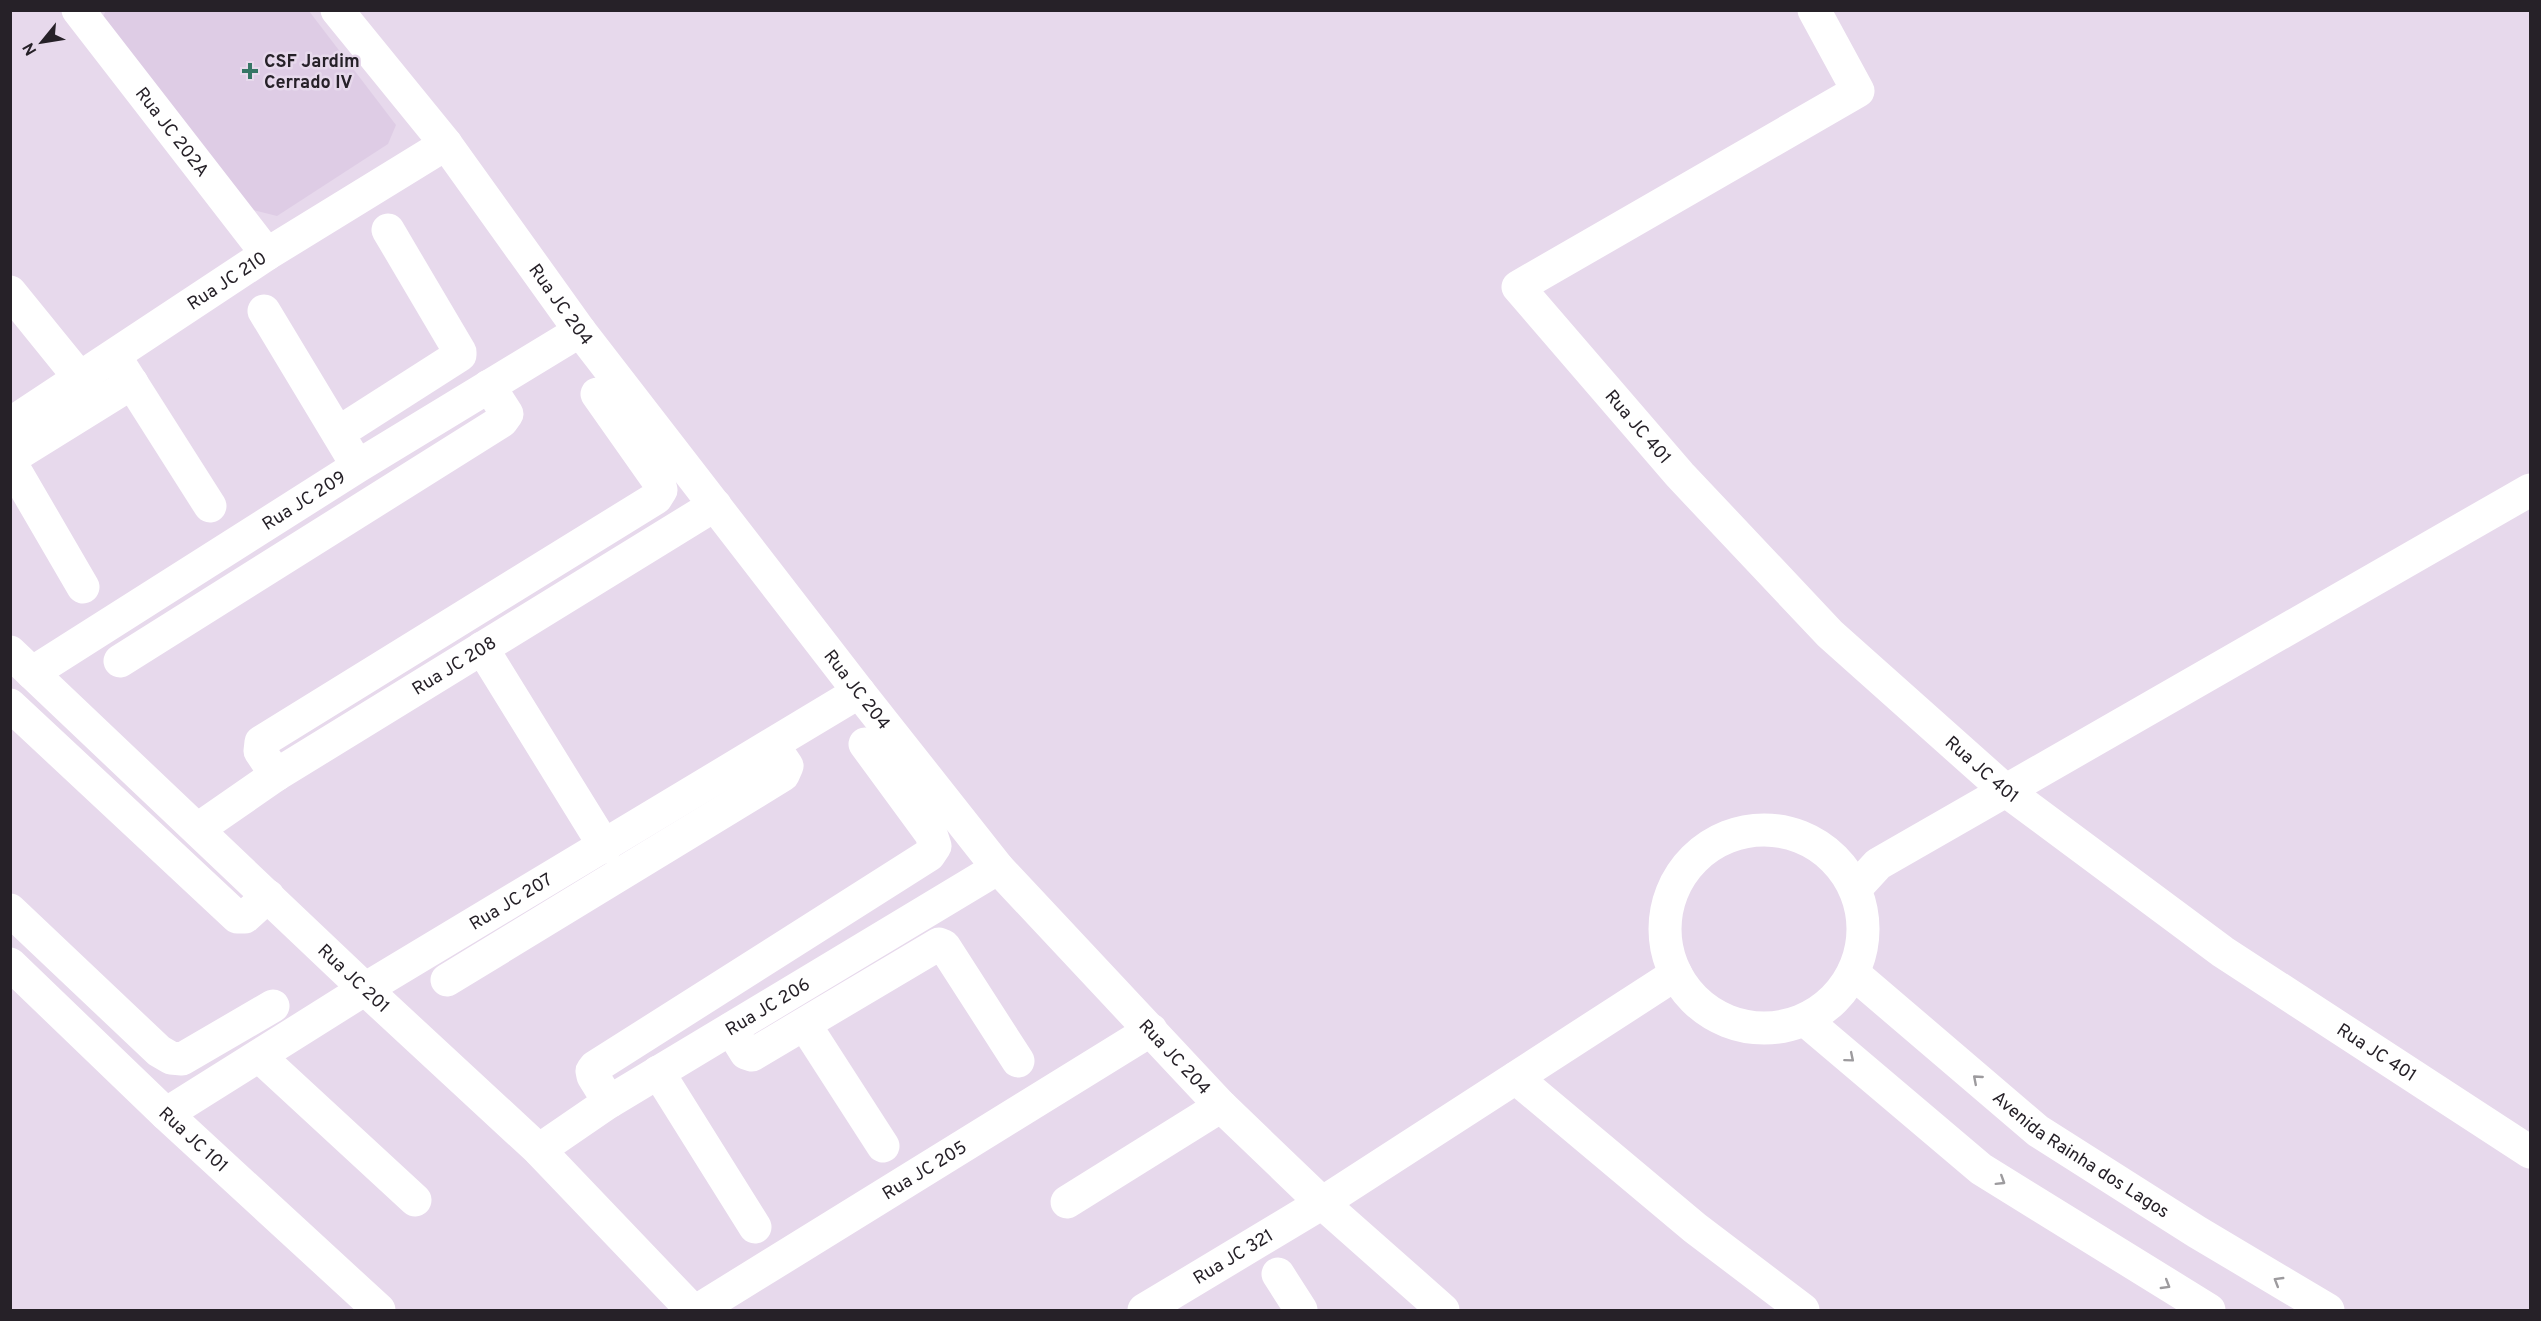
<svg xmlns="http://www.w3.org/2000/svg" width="2541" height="1321" font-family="Overpass,sans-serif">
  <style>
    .built { fill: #decce5 }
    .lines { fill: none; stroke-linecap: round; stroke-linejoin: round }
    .minor { stroke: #fff; stroke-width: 33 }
    .oneway { stroke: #9d9b9e }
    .poi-dot { fill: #367666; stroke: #e7d9ec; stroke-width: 2 }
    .labels { text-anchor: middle; stroke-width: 5; stroke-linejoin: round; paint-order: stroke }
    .poi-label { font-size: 18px; font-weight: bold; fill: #262128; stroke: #e7d9ec; text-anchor: start }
    .street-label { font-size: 18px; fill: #262128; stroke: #e7d9ec }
  </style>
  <rect width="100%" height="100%" fill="#e7d9ec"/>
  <!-- built -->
  <polygon class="built" points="106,10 309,11 396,125 388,144 277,216 253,210 103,17"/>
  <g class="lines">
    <!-- minor -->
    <g class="minor">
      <path id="s1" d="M78 10 267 254"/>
      <path id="s2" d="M337 10 446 144 580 331 859 692 998 868 1221 1106 1322 1203 1443 1310"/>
      <path id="s3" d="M1814 10 1858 91 1518 287 1680 475 1830 634 2005 790 2223 952 2530 1152"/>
      <polyline points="10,292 79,377"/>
      <polyline points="264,311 349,452"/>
      <polyline points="121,366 210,506"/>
      <path id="s4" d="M10 424 267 254 446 144"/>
      <polyline points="338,433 460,355 460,352 388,230"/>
      <polyline points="83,587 12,465 16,455 132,383"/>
      <polyline points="482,648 605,847"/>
      <path id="s5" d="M10 652 365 989 539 1150 692 1310"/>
      <polyline points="120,661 502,421 507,414 489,386"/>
      <path id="s6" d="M32 673 358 466 580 331"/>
      <polyline points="10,705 237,917 245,917 268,896"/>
      <polyline points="276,775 260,751 261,742 656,498 661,490 659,482 597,394"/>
      <path id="s7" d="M198 829 276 775 715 505"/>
      <circle cx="1764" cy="929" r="99"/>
      <polyline points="1855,889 1878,864 2530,490"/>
      <polyline points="10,910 159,1051 171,1058 182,1059 273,1006"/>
      <path id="s8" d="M10 964 166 1114 379 1310"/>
      <path id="s9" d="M1853 973 2038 1131 2197 1232 2328 1310"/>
      <polyline points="447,980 783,775 787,766 773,745"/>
      <polyline points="1805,1020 1981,1169 2209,1310"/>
      <polyline points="805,1025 883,1146"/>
      <polyline points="731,1029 746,1053 752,1055 939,944 944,946 1018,1061"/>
      <polyline points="259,1056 415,1200"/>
      <polyline points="658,1072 755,1227"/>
      <polyline points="1516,1078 1695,1228 1803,1310"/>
      <polyline points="609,1102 593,1076 592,1071 595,1067 929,855 935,846 931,834 865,744"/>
      <path id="s10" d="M166 1114 365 989 859 692"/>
      <path id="s11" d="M539 1150 609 1102 998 868"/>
      <polyline points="1067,1202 1221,1106"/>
      <polyline points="1278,1274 1301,1310"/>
      <path id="s12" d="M698 1310 1151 1030"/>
      <path id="s13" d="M1144 1310 1322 1203 1676 974"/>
    </g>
  </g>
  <!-- one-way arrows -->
  <defs><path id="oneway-chevron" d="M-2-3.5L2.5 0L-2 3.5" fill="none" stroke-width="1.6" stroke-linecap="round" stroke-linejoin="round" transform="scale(1.5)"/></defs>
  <g class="oneway">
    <use href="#oneway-chevron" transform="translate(1850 1058) rotate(40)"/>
    <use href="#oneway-chevron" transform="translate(1977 1079) rotate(-139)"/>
    <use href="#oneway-chevron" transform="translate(2001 1181) rotate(32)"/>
    <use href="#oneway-chevron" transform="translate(2278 1281) rotate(-149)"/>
    <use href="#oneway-chevron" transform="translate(2166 1285) rotate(31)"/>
  </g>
  <!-- markers -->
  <path class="poi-dot" d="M247 62h6v6h6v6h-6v6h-6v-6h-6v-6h6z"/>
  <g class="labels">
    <!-- poi labels -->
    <g class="poi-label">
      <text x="264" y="67">CSF Jardim<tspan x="264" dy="21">Cerrado IV</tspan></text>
    </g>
    <!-- street labels -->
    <g class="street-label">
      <text dy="6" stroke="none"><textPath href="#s1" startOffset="154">Rua JC 202A</textPath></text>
      <text dy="6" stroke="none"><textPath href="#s4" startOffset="260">Rua JC 210</textPath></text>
      <text dy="6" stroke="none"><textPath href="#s2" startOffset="370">Rua JC 204</textPath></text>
      <text dy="6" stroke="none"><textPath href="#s3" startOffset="669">Rua JC 401</textPath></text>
      <text dy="6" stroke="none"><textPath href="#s6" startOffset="322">Rua JC 209</textPath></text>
      <text dy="6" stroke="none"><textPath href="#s7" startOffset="304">Rua JC 208</textPath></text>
      <text dy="6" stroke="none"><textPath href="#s2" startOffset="856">Rua JC 204</textPath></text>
      <text dy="6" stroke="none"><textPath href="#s3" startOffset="1155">Rua JC 401</textPath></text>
      <text dy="6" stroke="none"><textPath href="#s10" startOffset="405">Rua JC 207</textPath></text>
      <text dy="6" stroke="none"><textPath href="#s5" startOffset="474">Rua JC 201</textPath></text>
      <text dy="6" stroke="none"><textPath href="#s11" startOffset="270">Rua JC 206</textPath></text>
      <text dy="6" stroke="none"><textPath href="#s3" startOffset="1641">Rua JC 401</textPath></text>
      <text dy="6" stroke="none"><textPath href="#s2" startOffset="1342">Rua JC 204</textPath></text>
      <text dy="6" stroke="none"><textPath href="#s8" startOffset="254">Rua JC 101</textPath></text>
      <text dy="6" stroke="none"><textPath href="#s9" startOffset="292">Avenida Rainha dos Lagos</textPath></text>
      <text dy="6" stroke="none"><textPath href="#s12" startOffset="266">Rua JC 205</textPath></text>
      <text dy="6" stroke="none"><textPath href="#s13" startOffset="104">Rua JC 321</textPath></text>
    </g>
  </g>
  <!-- border -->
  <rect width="2541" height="1321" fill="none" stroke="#262128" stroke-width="24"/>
  <!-- north arrow -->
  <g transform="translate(42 42) rotate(240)" stroke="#e7d9ec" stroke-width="4.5" paint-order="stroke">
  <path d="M0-4.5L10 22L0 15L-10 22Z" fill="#262128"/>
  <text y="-9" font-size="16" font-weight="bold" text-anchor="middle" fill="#262128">N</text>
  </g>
</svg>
